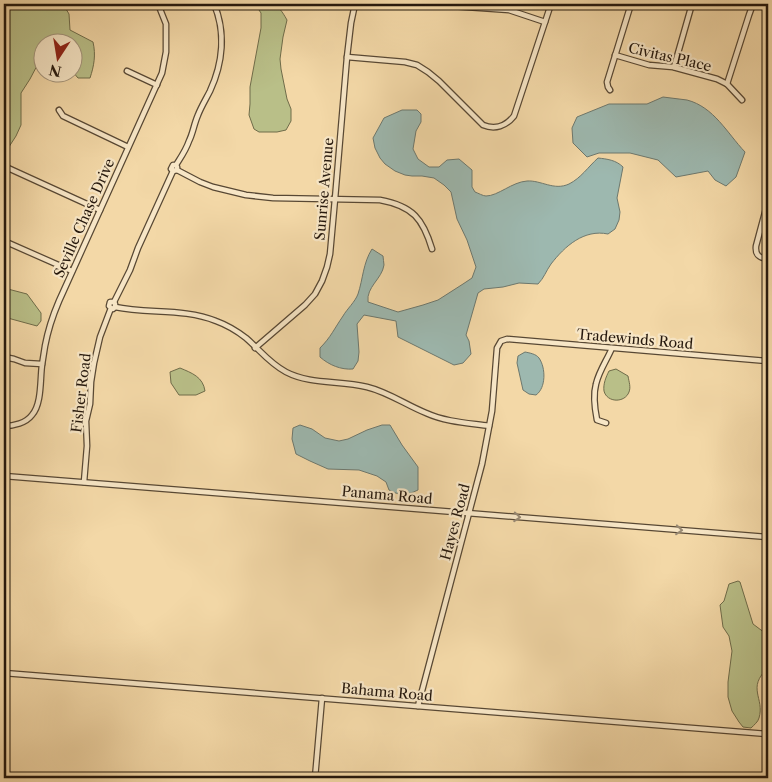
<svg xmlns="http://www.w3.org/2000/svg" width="772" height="782" font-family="'Libre Caslon Text',serif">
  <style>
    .green { fill: #b9bf88; stroke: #6f6c4a }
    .water { fill: #9db8af; stroke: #6d786e }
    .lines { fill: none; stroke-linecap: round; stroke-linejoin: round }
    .minor-casing { stroke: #584834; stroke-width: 7 }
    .minor { stroke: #f7e6c6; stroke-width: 4.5 }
    .oneway { stroke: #988973 }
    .labels { text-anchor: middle; stroke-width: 4.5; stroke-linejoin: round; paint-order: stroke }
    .street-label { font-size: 14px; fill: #25180d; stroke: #f7e6c6 }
  </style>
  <rect width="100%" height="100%" fill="#f3d8a7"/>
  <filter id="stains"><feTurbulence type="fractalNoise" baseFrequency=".004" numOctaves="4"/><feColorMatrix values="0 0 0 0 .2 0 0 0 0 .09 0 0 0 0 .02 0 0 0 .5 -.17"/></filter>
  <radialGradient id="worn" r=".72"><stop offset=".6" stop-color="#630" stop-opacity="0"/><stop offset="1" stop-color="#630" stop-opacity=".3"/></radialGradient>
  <!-- green -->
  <g class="green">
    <path d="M4 4H63L69 14 70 30 93 42C96 55 94 66 90 78H78L73 72 72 42H42V59L40 60 30 79 21 93V125L16 136 5 153 4 152Z"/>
    <path d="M255 4C274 4 277 2 287 20L283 37 280 59 281 69 287 99 291 109V121L286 130 277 132H259L254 129 249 115 250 104V87L261 28V13Z"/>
    <polygon points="4,288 27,294 41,313 41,321 37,326 4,317"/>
    <path d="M180 368C192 373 203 377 205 391L196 395H179L171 383 170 372Z"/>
    <path d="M616 369 628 376C629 382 631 387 629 392 625 403 607 403 604 391 603 384 606 377 609 371Z"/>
    <path d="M738 581 740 582 753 624 765 633H768V668C746 688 765 698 759 718 758 722 754 725 751 728L743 727 739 722 732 711 728 697V682L732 651 729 636 723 627 720 605 724 601 729 584Z"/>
  </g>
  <!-- water -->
  <g class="water">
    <path d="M663 97C671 98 679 99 687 100 714 107 727 133 745 152L736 177 726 186 715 180 708 171 676 177 658 160 630 153H599L587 157 573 143 572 128 577 117 609 104H647Z"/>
    <path d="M402 110H417L421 114V122L416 131 413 149 418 159 429 167H439L447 160 459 159 472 170V187L475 192C478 193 483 196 486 196 498 196 512 182 527 181 541 180 554 191 569 184 581 178 588 167 598 158 607 159 616 160 623 167L617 198 620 212 619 220 615 229 608 234C584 229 565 246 551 264 546 271 544 278 538 284L519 283 503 287 484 289 478 293 466 335 469 341 471 354 463 363 454 365 398 337 396 321 364 315 357 324 359 352 358 361 353 369C341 370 329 365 320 357V348C331 337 334 329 343 316 347 309 355 302 358 294 363 279 363 263 372 249L383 256C383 259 384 262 384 265 382 279 366 287 368 302L398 312 423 305 438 300 463 284 472 278 476 267 467 240 457 219 451 192 444 185 434 178 422 176H412L405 175 395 171 385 164 380 158 375 148 373 138 384 118Z"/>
    <path d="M525 352C530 353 536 354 539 358 546 368 546 388 536 395L529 394 523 390 517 363 518 356Z"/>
    <path d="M300 425 312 429 325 438 339 441 348 439 367 430 382 425H390L402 445 418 467V490C405 496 401 496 389 490L386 482 377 476 359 470 328 469 310 461 296 454 292 439 293 428Z"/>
  </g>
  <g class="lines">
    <defs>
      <g id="minor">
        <polyline points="441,4 451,6 509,10 545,22"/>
        <polyline points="615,55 649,65 673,67 717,79 727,84 742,100"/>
        <path d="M347 57 405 62 417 65 428 72 439 81 483 125C495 130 506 126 514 116L551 4"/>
        <polyline points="674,67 692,4"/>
        <polyline points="127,71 157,85"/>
        <polyline points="727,84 749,15 753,4"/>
        <polyline points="610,90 608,87 607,82 631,4"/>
        <polyline points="59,110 63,116 128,147"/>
        <path d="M176 165 177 167V170L173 171 171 169 173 165H176C181 157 186 150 189 141 193 133 194 124 198 115 201 107 206 99 210 91 223 63 226 32 214 4"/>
        <polyline points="8,168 100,210"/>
        <path d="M177 170 200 182 213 187 246 195 273 198 380 200C413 206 423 219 432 249"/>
        <path d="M768 201 756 246C755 255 759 258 768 259"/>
        <polyline points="4,241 72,271"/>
        <polyline points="114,302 130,270 138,248 173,171"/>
        <path d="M115 307C148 314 184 308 216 321 227 325 237 331 246 338 260 350 269 363 286 372 311 385 340 380 367 387 388 392 406 405 426 413 446 422 468 423 489 426"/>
        <polyline points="255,348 305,305 315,294 322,281 327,267 330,254 335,199 347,57 351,23 355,4"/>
        <polyline points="4,357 14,359 25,363 42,364"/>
        <path d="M606 423 597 420C595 410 593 395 596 384 599 371 607 360 612 348"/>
        <path d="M4 426C14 426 26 423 32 415 42 404 40 379 42 365 43 359 44 352 45 346 48 330 53 315 59 301L162 73 166 52V24L158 4"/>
        <polyline points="4,476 768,537"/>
        <polyline points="84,482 87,446 86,421 90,404 91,382 94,363 100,337 111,308 109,306 110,302 114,302 115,304 115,307 113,309 111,308"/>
        <polyline points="4,673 768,734"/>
        <polyline points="418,706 482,464 492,411 497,348 501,341 507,339 768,361"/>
        <polyline points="315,778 322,698"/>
      </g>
    </defs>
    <!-- minor casing -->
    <use href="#minor" class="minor-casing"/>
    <!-- minor -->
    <use href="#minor" class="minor"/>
  </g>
  <!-- one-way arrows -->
  <defs><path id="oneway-chevron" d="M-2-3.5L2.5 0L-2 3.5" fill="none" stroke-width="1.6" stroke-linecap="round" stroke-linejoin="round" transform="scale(1.25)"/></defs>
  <g class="oneway">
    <use href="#oneway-chevron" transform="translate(517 517) rotate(4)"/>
    <use href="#oneway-chevron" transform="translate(679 530) rotate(5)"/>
  </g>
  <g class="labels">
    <!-- street labels -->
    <g class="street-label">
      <text transform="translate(670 57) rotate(13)" y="5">Civitas Place</text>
      <text transform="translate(324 189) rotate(-85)" y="5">Sunrise Avenue</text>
      <text transform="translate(84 218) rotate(-66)" y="5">Seville Chase Drive</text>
      <text transform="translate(635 339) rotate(5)" y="5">Tradewinds Road</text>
      <text transform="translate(81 393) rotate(-83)" y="5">Fisher Road</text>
      <text transform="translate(387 495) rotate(5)" y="5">Panama Road</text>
      <text transform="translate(455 522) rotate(-75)" y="5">Hayes Road</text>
      <text transform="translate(387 692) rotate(5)" y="5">Bahama Road</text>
    </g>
  </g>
  <!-- margin -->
  <rect width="772" height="782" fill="none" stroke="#f3d8a7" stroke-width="20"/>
  <rect x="5" y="5" width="762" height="772" fill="none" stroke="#25180d" stroke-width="2.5"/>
  <rect x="10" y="10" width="752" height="762" fill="none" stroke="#25180d"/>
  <!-- north arrow -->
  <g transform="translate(58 58) rotate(192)"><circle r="24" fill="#f7e6c6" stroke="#a3947c"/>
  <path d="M0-4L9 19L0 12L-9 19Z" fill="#8f2418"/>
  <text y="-8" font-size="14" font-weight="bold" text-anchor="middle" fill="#25180d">N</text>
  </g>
  <rect width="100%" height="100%" filter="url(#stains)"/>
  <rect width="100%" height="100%" fill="url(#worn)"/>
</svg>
